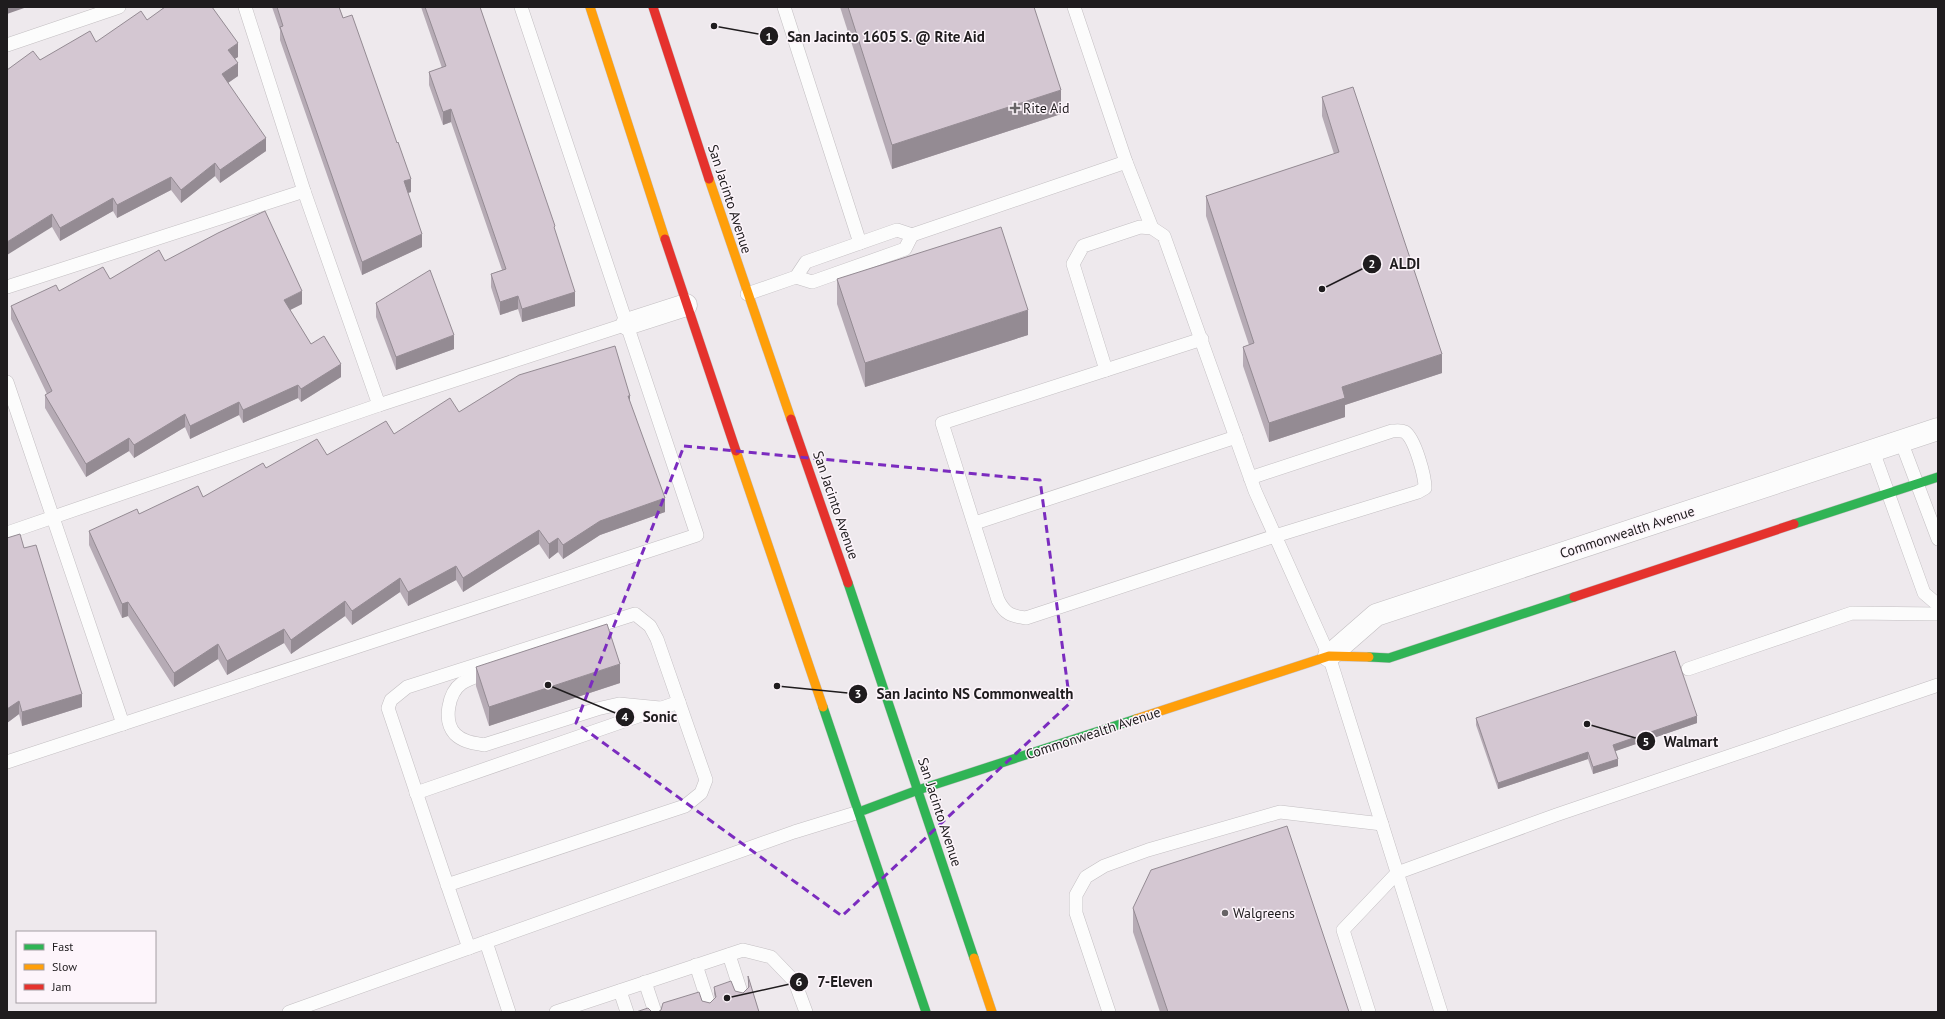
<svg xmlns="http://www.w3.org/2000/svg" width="1945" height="1019" font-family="'PT Sans',sans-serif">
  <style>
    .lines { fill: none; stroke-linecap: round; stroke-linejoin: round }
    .lane-casing { stroke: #c3bfc2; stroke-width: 14 }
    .street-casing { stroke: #c3bfc2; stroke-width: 23 }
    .fast-casing { stroke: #c3bfc2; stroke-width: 10 }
    .slow-casing { stroke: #c3bfc2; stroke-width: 10 }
    .jam-casing { stroke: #c3bfc2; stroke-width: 10 }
    .lane { stroke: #fcfcfc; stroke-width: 13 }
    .street { stroke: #fcfcfc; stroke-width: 22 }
    .fast { stroke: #30b455; stroke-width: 9 }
    .slow { stroke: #ff9f0a; stroke-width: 9 }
    .jam { stroke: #e5322d; stroke-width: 9 }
    .wall { fill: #b6abb5 }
    .shaded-wall { fill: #948b93 }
    .building { fill: #d4c7d2; stroke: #948b93 }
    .marked { fill: none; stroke: #7b2cbf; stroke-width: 3; stroke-dasharray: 8 5; stroke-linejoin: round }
    .poi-dot { fill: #676466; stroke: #fdf5fb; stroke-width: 1.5 }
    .labels { text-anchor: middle; stroke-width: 3; stroke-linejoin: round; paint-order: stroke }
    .poi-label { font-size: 14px; fill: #1f1c1e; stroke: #fdf5fb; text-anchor: start }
    .street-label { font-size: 14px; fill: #1f1c1e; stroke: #fdf5fb }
    .leader { fill: none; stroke: #1f1c1e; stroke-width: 1.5 }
    .callout-dot { fill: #1f1c1e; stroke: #fdf5fb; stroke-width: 1.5 }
    .mark-label { font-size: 12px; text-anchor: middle; font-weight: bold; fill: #fff }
    .callout-label { font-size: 15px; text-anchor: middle; font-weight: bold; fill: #1f1c1e; stroke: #fdf5fb; stroke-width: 3; stroke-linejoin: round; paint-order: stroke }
  </style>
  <rect width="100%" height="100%" fill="#eee9ed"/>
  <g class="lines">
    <defs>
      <g id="lane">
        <polyline points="245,7 304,191"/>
        <polyline points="784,7 860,243"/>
        <polyline points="7,45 119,7"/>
        <polyline points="1126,162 1152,228"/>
        <polyline points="912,235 1126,162 1074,7"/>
        <polyline points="7,287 304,191 379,405 627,324"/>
        <polyline points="747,294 796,277 806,262 897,230 912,235 905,249 812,282 796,277"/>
        <polyline points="1106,370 1202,339"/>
        <polyline points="7,382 123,724"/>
        <polyline points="1901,441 1938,539"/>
        <polyline points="1873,451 1924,593 1938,605"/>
        <path d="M1250 478 1392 431C1396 431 1401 430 1405 432 1415 439 1425 476 1425 488L1418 492 1275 536 1026 618C1011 616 1005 614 998 600L942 423 1106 370 1073 264 1083 246 1140 227 1152 228 1164 236 1255 491 1329 656 1441 1012"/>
        <polyline points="975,523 1236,437"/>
        <polyline points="7,533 379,405"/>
        <polyline points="1688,669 1852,613 1938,614"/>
        <path d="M491 671C482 675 470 678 462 683 448 693 443 721 455 734 463 742 474 743 484 745L597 709 619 704 660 708"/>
        <polyline points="7,762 697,535 521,7"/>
        <polyline points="416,793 679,702"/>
        <path d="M447 885 685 806 701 793 706 780 657 639 650 626 635 614 407 687 391 700 388 708C415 788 441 868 469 948"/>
        <polyline points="486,942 509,1012"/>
        <polyline points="729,955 741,992"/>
        <polyline points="696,965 708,1002"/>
        <polyline points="645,982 655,1012"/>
        <polyline points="620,991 627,1012"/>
        <polyline points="289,1012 794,832 859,812"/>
        <polyline points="556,1012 743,950 771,957 795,982 806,1012"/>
        <polyline points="1109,1012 1076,913 1076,895 1086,877 1104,866 1148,850 1280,812 1382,824"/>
        <polyline points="1369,1012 1343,930 1397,873 1556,815 1938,685"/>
      </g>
      <g id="street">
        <polyline points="627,324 686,305"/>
        <polyline points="1329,656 1376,615 1938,429"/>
      </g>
      <g id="fast">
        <polyline points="1794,524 1938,477"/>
        <polyline points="848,583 974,958"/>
        <polyline points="1369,657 1389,658 1574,597"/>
        <polyline points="823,707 926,1012"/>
        <polyline points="859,812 918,790 1136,719"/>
      </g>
      <g id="slow">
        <polyline points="590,7 665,239"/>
        <polyline points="709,179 791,419"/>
        <polyline points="736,451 823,707"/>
        <polyline points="1136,719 1329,656 1369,657"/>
        <polyline points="974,958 992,1012"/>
      </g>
      <g id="jam">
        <polyline points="653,7 709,179"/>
        <polyline points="665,239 736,451"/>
        <polyline points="791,419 848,583"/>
        <polyline points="1574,597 1794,524"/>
      </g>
    </defs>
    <!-- lane casing -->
    <use href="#lane" class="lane-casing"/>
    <!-- street casing -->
    <use href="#street" class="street-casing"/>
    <!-- fast casing -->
    <use href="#fast" class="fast-casing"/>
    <!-- slow casing -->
    <use href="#slow" class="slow-casing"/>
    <!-- jam casing -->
    <use href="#jam" class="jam-casing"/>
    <!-- lane -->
    <use href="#lane" class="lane"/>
    <!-- street -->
    <use href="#street" class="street"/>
    <!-- fast -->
    <use href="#fast" class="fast"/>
    <!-- slow -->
    <use href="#slow" class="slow"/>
    <!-- jam -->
    <use href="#jam" class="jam"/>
  </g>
  <!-- wall -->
  <g class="wall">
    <polygon points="272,7 339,7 411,192 408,193 422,247 362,275 280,40 280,30"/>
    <polygon points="421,7 480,7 555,232 575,306 522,322 518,309 500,315 491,287 491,274 502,270 451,122 443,125 429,85 429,72 442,68"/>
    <polygon points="840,7 1034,7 1061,114 892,169"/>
    <polygon points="147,20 238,57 235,58 238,76 228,83 266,151 220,183 215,176 181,203 171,190 117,218 113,211 60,241 52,227 40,60 96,42"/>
    <polygon points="1322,97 1442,373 1345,405 1345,417 1269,442 1243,366 1243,347 1249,345 1206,216 1206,196 1334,154 1322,116"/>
    <polygon points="165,261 302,304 290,310 311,344 341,377 301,402 298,398 243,423 239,415 190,439 185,427 134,458 129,451 86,477 45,408 45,395 47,394 11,319 11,306 59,291 110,279"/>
    <polygon points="837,279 1028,335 865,387 837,304"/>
    <polygon points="376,303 454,349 396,370 376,317"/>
    <polygon points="630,404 665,512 600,535 563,559 558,552 549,559 539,544 463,592 456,580 408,606 400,592 352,625 345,616 291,654 284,643 227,675 218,659 174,687 128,616 122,618 89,545 89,531 139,514 203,497 266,468 327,455 394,434 459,412"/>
    <polygon points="7,538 24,548 82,707 22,726 19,714 7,723"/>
    <polygon points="476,667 620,683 489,726 476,686"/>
    <polygon points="1476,718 1697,723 1615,751 1618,766 1593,774 1588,759 1498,789 1476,725"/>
    <polygon points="1133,908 1349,1012 1160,1012 1133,932"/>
    <polygon points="748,976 759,1012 658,1012 702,1001 710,1003 715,998 714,994 714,987 735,991 743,993 748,988"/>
  </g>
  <!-- shaded-wall -->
  <g class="shaded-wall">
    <polygon points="7,7 27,7 7,14"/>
    <polygon points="238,43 238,57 228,63 228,50"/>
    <polygon points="238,63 238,76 222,87 222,74"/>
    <polygon points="1061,90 1061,114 892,169 892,145"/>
    <polygon points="451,109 451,122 443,125 443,112"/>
    <polygon points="266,138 266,151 220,183 220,170"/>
    <polygon points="215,163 215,176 181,203 181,190"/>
    <polygon points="171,177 171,190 117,218 117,205"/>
    <polygon points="411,179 411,192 404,194 404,181"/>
    <polygon points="113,198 113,211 60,241 60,228"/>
    <polygon points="52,214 52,227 7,255 7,242"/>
    <polygon points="422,234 422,247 362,275 362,262"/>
    <polygon points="302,291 302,304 284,313 284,300"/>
    <polygon points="575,292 575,306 522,322 522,309"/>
    <polygon points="518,296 518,309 500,315 500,302"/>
    <polygon points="1028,310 1028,335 865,387 865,363"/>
    <polygon points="454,335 454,349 396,370 396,357"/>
    <polygon points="1442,354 1442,373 1345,405 1345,417 1269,442 1269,423 1342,387"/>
    <polygon points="341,364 341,377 301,402 301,389"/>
    <polygon points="298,385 298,398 243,423 243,410"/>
    <polygon points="628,396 630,396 630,410"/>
    <polygon points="239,402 239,415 190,439 190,426"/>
    <polygon points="185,414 185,427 134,458 134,445"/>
    <polygon points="129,438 129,451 86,477 86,464"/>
    <polygon points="665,498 665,512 600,535 563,559 563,545 600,521"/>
    <polygon points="539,530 539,544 463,592 463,578"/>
    <polygon points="558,538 558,552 549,559 549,544"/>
    <polygon points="456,566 456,580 408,606 408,592"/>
    <polygon points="400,578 400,592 352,625 352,611"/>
    <polygon points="345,601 345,616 291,654 291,640"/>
    <polygon points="128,602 128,616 122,618 122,604"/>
    <polygon points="284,629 284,643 227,675 227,661"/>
    <polygon points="218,644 218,659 174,687 174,673"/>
    <polygon points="620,664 620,683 489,726 489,707"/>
    <polygon points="82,694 82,707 22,726 22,712"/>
    <polygon points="19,701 19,714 7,723 7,709"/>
    <polygon points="1697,716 1697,723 1613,752 1613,745"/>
    <polygon points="1588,752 1588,759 1498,789 1498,783"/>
    <polygon points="1618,759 1618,766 1593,774 1593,767"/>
  </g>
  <!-- building -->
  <g class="building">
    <polygon points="165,7 212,7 238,43 228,50 238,63 222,74 266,138 220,170 215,163 181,190 171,177 117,205 113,198 60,228 52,214 7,242 7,70 33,51 40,60 90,31 96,42 141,11 147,20"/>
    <polygon points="277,7 339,7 343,18 352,15 397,143 398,142 411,179 404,181 422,234 362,262 280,27 283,26"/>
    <polygon points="425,7 480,7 555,226 554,227 575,292 522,309 518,296 500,302 491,274 506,269 451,109 443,112 429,72 446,66"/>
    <polygon points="848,7 1034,7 1061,90 892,145"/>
    <polygon points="1353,87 1442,354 1342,387 1345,398 1269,423 1243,347 1254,343 1206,196 1339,152 1322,97"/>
    <polygon points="265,211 302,291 284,300 311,344 324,336 341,364 301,389 298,385 243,410 239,402 190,426 185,414 134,445 129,438 86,464 45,395 52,391 11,306 56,285 59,291 103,267 110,279 159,250 165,261 218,233"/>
    <polygon points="1001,227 1028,310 865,363 837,279"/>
    <polygon points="430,270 454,335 396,357 376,303"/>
    <polygon points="615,346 630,396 628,396 665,498 600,521 563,545 558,538 549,544 539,530 463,578 456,566 408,592 400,578 352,611 345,601 291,640 284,629 227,661 218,644 174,673 128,602 122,604 89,531 137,509 139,514 198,486 203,497 263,463 266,468 317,439 327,455 386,421 394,434 450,398 459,412 519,375"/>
    <polygon points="20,534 24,548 36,545 82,694 22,712 19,701 7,709 7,538"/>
    <polygon points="607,624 620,664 489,707 476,667"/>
    <polygon points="1675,651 1697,716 1613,745 1618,759 1593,767 1588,752 1498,783 1476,718"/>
    <polygon points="1287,826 1349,1012 1168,1012 1133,908 1151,870"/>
    <polygon points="748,976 759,1012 658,1012 661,1010 663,1003 699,992 702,1001 710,1003 716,997 714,987 731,981 735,991 743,993 749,987"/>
    <polygon points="648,1008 652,1012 636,1012"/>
  </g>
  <!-- marked area -->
  <path class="marked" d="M684 446 1040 480 1070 703 842 916 576 723Z"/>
  <!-- markers -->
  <g class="poi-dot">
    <path d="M1013 102h4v4h4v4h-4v4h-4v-4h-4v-4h4z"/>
    <circle cx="1225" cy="913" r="4"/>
  </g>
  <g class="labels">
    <!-- poi labels -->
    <g class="poi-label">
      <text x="1023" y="113">Rite Aid</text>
      <text x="1233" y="918">Walgreens</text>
    </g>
    <!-- street labels -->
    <g class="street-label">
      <text transform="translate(730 199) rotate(72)" y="5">San Jacinto Avenue</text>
      <text transform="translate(836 505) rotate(71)" y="5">San Jacinto Avenue</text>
      <text transform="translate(1627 532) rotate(-18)" y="5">Commonwealth Avenue</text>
      <text transform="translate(1093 733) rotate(-18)" y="5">Commonwealth Avenue</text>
      <text transform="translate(940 812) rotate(72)" y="5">San Jacinto Avenue</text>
    </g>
  </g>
  <!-- callouts -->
  <path class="leader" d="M714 26L769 36M1322 289L1372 264M777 686L858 694M548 685L625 717M1587 724L1646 741M727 998L799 982"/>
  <g class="callout-dot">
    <circle cx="714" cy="26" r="4"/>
    <circle cx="1322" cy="289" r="4"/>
    <circle cx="777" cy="686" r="4"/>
    <circle cx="548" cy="685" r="4"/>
    <circle cx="1587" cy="724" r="4"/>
    <circle cx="727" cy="998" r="4"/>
    <circle cx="769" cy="36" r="10"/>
    <circle cx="1372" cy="264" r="10"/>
    <circle cx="858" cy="694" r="10"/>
    <circle cx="625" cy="717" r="10"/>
    <circle cx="1646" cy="741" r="10"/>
    <circle cx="799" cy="982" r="10"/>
  </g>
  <g class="mark-label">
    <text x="769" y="41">1</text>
    <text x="1372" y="268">2</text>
    <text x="858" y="698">3</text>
    <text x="625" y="721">4</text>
    <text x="1646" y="746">5</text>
    <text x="799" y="986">6</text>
  </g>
  <g class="callout-label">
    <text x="886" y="42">San Jacinto 1605 S. @ Rite Aid</text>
    <text x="1405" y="269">ALDI</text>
    <text x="975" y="699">San Jacinto NS Commonwealth</text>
    <text x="660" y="722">Sonic</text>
    <text x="1691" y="747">Walmart</text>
    <text x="845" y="987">7-Eleven</text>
  </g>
  <!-- border -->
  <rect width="1945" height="1019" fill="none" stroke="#1f1c1e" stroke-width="16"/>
  <!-- legend -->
  <rect x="16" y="931" width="140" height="72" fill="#fdf5fb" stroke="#a49ea3"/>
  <rect x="24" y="944" width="20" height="6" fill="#30b455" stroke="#a49ea3"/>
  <text x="52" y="951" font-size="12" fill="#1f1c1e">Fast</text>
  <rect x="24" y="964" width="20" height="6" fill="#ff9f0a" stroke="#a49ea3"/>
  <text x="52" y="971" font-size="12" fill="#1f1c1e">Slow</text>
  <rect x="24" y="984" width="20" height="6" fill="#e5322d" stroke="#a49ea3"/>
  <text x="52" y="991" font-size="12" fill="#1f1c1e">Jam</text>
</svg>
